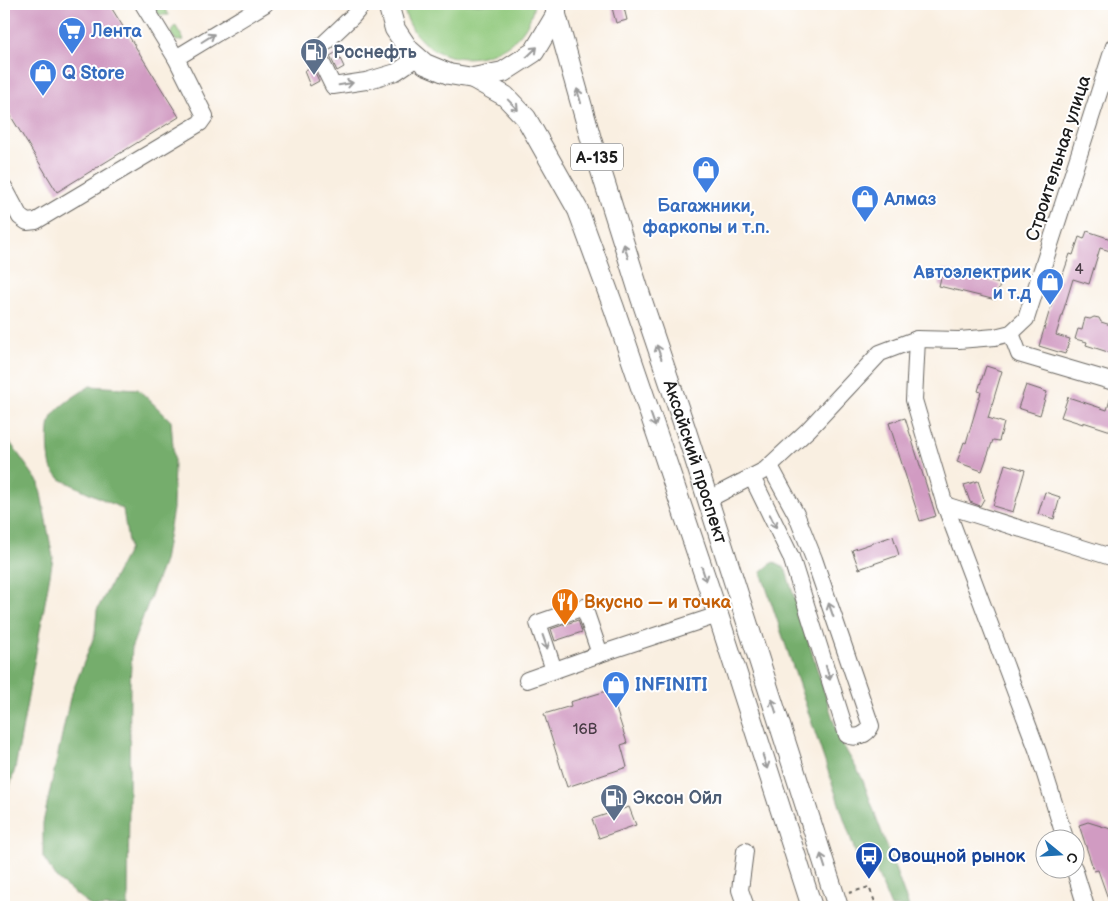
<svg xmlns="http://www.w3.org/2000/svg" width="1118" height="911" font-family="'Balsamiq Sans',sans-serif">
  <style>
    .green { fill: #91c97d; stroke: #56724c }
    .forest { fill: #74ad6c; stroke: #486444 }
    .building { fill: #d19bc2 }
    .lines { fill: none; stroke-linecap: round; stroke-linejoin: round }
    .minor-casing { stroke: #696661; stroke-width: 18 }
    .major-casing { stroke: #696661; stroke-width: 22 }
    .path { stroke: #696661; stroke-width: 2; stroke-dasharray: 4 4; stroke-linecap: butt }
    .minor { stroke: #fff; stroke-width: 16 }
    .major { stroke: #fff; stroke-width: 20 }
    .oneway { stroke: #999 }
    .labels { text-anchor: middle; stroke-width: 4; stroke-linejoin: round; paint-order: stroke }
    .number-label { font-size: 15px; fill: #493c46 }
    .shield { fill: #fff; stroke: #606060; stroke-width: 1 }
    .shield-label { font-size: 16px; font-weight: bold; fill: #1c1c1c }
    .shop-label { font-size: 18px; font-weight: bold; fill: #366cbe; stroke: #fff; text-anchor: start }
    .service-label { font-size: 18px; font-weight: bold; fill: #4e5e75; stroke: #fff; text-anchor: start }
    .street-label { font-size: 18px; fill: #1c1c1c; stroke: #fff }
    .food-label { font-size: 18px; font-weight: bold; fill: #c56008; stroke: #fff; text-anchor: start }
    .transit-label { font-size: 18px; font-weight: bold; fill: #164399; stroke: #fff; text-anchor: start }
  </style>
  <rect width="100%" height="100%" fill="#fff"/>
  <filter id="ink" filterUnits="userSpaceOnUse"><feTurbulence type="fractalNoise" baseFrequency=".02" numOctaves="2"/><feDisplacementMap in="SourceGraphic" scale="10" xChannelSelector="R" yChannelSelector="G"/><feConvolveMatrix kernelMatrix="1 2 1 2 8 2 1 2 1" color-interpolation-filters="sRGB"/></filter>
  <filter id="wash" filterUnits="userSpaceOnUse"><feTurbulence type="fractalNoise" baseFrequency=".0096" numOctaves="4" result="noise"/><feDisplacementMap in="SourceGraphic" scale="20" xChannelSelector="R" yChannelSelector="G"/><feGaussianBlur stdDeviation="1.12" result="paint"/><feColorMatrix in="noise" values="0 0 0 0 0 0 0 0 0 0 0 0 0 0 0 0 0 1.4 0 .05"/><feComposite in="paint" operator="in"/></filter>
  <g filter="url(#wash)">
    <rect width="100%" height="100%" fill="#f9efe1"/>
    <!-- green -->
    <g class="green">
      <polygon points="157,4 162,4 169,15 160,15 156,12"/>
      <path d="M402 4H534C527 55 458 75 422 41 411 31 406 17 402 4Z"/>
      <polygon points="175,25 184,40 176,41 171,34"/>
    </g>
    <!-- forest -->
    <g class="forest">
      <path d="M90 386 138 389 171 421 174 459 173 509 164 561 132 646 130 684 128 907H92L58 880 43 857V823L70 698 95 634 97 610 129 549 123 509 60 479C58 476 54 473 52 470 48 460 46 423 53 415 62 403 77 395 90 386Z"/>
      <polygon points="4,434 39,483 53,558 15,769 4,805"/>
      <polygon points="773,562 785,568 839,738 862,778 909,907 891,907 875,868 861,869 761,572"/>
    </g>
    <g id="blocks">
      <!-- building -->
      <g class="building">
        <polygon points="4,4 109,4 179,117 57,192 4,105"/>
        <polygon points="611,4 623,4 627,20 616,23"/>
        <polygon points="337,52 344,67 337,71 330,56"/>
        <polygon points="312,66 319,81 310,86 304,71"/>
        <polygon points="1087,231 1114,240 1114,252 1100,248 1089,284 1073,279 1056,335 1070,339 1065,354 1039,346 1059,279 1061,280 1070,254 1073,255 1079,237 1084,239"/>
        <polygon points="943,269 1000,284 996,300 939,286"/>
        <polygon points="1094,317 1099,318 1101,322 1114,326 1114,354 1086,345 1087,342 1075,339 1078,329 1082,330 1085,318 1090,319"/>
        <polygon points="986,366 1002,371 988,418 1004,423 999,441 993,440 982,471 957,462 964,442 966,443 981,392 978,391"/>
        <polygon points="1026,385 1047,392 1040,415 1018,408"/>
        <polygon points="1112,393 1114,393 1114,432 1083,422 1083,424 1061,417 1068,397 1107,410"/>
        <polygon points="905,418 936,516 920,521 889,423"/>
        <polygon points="1005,464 1025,470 1013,512 993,506"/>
        <polygon points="978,481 984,499 980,506 970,502 964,485"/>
        <polygon points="1045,492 1060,497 1054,519 1038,514"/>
        <polygon points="893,536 899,555 859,569 852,550"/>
        <polygon points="578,620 582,632 555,641 551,629"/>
        <polygon points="610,690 627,743 621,745 627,767 567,787 544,714 571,706 570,702"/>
        <polygon points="629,807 636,825 599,838 592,819"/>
        <polygon points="1088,822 1114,830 1114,907 1111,907 1098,870 1094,871 1079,825"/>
      </g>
    </g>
  </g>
  <g filter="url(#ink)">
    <use href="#blocks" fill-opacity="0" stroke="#696661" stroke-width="1"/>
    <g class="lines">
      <defs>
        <g id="minor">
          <polyline points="143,4 176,58 265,4"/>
          <polyline points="363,4 353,16 316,51 333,86 366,81 396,72 418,57"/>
          <polyline points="4,187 20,217 27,222 36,221 200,123 205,116 176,58"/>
          <polyline points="1011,333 1019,354 1114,382"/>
          <polyline points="917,339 914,400 945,505 1038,752 1065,838"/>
          <path d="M752 477 791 557 847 735C856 739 867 735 871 726L814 559 796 514 770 466"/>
          <polyline points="707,500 765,470 808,430 880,353 917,339 959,340 995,337 1011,333 1026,319 1114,46"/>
          <polyline points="945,505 1114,558"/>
          <polyline points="554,670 538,623 584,607 600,654"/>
          <polyline points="527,680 600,654 718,615"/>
          <polyline points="745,851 740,890 746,907"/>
          <polyline points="1074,868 1086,907"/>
        </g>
        <g id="major">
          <polyline points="388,4 395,29 409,50 425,64 449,74 473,78 503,72 534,52 556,15 556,8"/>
          <path id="s1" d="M556 15 591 139 641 298 685 428 838 907"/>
          <polyline points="473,78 505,96 526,118 578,210 614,308 659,440 718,615 812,907"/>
        </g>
      </defs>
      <!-- minor casing -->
      <use href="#minor" class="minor-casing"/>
      <!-- major casing -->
      <use href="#major" class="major-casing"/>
      <!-- path -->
      <polyline class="path" points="849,893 869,887 877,907"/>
      <!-- minor -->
      <use href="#minor" class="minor"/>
      <!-- major -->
      <use href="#major" class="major"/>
    </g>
    <!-- one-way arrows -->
    <defs><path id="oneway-shaft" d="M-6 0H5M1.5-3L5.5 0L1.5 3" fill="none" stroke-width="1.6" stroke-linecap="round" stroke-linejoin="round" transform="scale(1.25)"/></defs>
    <g class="oneway">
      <use href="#oneway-shaft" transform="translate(208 38) rotate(-32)"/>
      <use href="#oneway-shaft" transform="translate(532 52) rotate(-44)"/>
      <use href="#oneway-shaft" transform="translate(346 84) rotate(-9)"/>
      <use href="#oneway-shaft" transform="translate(579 96) rotate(-106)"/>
      <use href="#oneway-shaft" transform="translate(513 105) rotate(46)"/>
      <use href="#oneway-shaft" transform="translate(626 251) rotate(-107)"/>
      <use href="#oneway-shaft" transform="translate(659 352) rotate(-109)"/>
      <use href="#oneway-shaft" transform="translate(653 420) rotate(71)"/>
      <use href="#oneway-shaft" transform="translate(773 521) rotate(64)"/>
      <use href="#oneway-shaft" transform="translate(704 574) rotate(72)"/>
      <use href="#oneway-shaft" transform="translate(831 610) rotate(-109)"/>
      <use href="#oneway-shaft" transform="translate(545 642) rotate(71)"/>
      <use href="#oneway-shaft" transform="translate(828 673) rotate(73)"/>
      <use href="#oneway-shaft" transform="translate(774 706) rotate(-108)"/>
      <use href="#oneway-shaft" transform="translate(765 762) rotate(72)"/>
      <use href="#oneway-shaft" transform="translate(823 861) rotate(-108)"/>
    </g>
  </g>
  <!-- icons -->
  <defs>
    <symbol id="supermarket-pin" viewBox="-11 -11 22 30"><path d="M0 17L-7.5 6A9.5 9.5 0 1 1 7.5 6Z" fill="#3f7fe0" stroke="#fff"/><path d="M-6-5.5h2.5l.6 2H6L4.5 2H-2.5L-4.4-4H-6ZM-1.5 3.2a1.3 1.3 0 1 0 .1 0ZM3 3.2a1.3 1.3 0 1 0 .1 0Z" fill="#fff"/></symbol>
    <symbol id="fuel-pin" viewBox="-11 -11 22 30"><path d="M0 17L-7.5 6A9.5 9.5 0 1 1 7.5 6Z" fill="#5c6f8a" stroke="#fff"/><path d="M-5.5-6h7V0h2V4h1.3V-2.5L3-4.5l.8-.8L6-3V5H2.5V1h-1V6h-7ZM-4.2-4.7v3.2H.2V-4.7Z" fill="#fff"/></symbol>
    <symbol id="shop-pin" viewBox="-11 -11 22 30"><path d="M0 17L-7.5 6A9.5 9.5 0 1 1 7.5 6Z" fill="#3f7fe0" stroke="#fff"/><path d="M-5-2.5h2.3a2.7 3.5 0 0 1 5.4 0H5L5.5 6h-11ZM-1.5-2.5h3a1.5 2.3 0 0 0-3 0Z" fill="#fff"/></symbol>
    <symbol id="restaurant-pin" viewBox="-11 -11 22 30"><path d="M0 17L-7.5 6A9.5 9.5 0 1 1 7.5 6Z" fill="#e8710a" stroke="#fff"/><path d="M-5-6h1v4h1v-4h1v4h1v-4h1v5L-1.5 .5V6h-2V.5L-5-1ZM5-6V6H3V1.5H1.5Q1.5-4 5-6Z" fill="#fff"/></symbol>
    <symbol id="bus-pin" viewBox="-11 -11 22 30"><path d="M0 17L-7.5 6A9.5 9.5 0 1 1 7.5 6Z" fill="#1a4fb4" stroke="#fff"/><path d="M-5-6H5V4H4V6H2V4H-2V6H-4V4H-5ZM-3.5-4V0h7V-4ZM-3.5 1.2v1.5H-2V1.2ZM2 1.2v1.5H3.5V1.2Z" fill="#fff"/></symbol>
  </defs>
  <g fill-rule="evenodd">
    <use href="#supermarket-pin" x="56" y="15" width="32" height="43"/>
    <use href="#fuel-pin" x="298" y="36" width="32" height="43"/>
    <use href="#shop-pin" x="27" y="57" width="32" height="43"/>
    <use href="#shop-pin" x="690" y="154" width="32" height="43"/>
    <use href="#shop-pin" x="849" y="183" width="32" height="43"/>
    <use href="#shop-pin" x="1034" y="266" width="32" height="43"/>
    <use href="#restaurant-pin" x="549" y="586" width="32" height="43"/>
    <use href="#shop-pin" x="600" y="669" width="32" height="43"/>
    <use href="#fuel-pin" x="598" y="782" width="32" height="43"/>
    <use href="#bus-pin" x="853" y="840" width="32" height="43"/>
  </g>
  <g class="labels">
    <!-- number labels -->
    <g class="number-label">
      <text x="1079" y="274">4</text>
      <text x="585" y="734">16В</text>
    </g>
    <!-- shield labels -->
    <rect class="shield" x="571" y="143.5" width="52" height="27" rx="4"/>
    <g class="shield-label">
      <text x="597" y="163">А-135</text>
    </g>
    <!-- shop labels -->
    <g class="shop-label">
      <text x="91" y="37">Лента</text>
      <text x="62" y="79">Q Store</text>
      <text x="884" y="205">Алмаз</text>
      <text x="706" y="212" text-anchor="middle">Багажники,<tspan x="706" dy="21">фаркопы и т.п.</tspan></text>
      <text x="1031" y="278" text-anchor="end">Автоэлектрик<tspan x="1031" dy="21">и т.д</tspan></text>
      <text x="635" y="691">INFINITI</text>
    </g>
    <!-- service labels -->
    <g class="service-label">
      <text x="333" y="58">Роснефть</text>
      <text x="633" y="804">Эксон Ойл</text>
    </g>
    <!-- street labels -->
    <g class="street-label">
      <text transform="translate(1058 158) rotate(-72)" y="6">Строительная улица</text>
      <text dy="6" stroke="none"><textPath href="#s1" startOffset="468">Аксайский проспект</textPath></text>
    </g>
    <!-- food labels -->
    <g class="food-label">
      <text x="584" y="608">Вкусно — и точка</text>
    </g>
    <!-- transit labels -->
    <g class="transit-label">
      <text x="888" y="862">Овощной рынок</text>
    </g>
  </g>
  <!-- margin -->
  <rect width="1118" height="911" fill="none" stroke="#fff" stroke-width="20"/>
  <!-- north arrow -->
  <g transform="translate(1060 854) rotate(108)"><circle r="24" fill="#ffffff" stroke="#a4a4a4"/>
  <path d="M0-4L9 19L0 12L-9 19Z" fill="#1f6fb2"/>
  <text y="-8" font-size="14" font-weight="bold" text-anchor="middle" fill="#1c1c1c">С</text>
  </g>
</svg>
